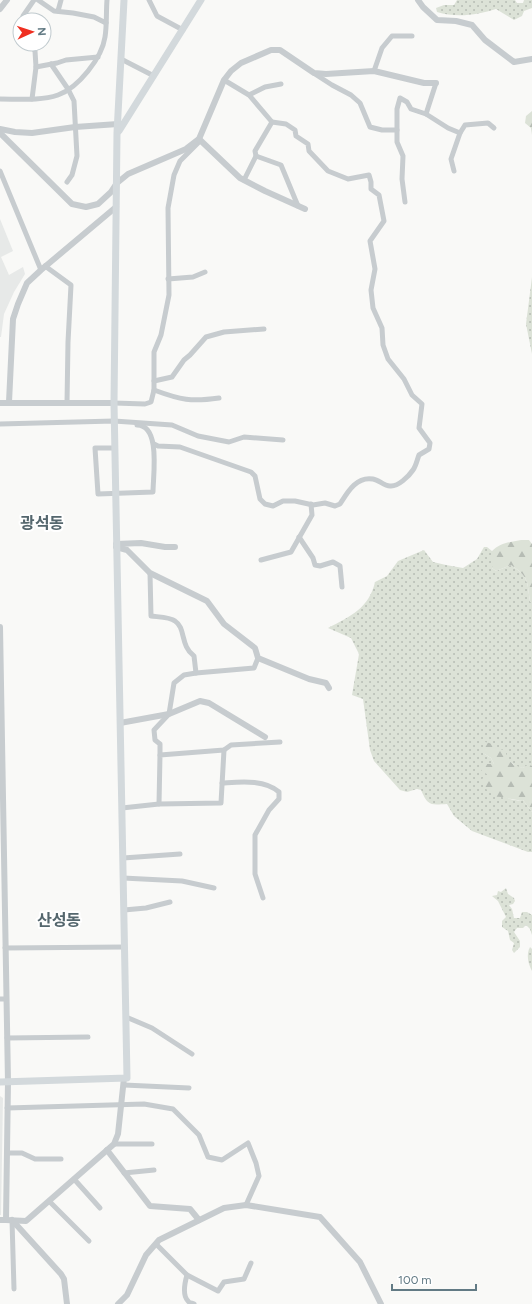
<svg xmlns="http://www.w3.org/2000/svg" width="532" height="1304" font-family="Figtree,'Noto Sans KR',sans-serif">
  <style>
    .built { fill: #e7e9e8 }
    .grass { fill: url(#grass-dots) }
    .forest { fill: url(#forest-firs) }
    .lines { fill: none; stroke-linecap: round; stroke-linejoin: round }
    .minor { stroke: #c7cccf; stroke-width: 5 }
    .tertiary { stroke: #c7cccf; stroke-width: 6 }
    .secondary { stroke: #d3d9dc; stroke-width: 7 }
    .labels { text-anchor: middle; stroke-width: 4; stroke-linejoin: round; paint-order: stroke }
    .quarter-label { font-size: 16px; font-weight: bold; fill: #55676e; stroke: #fff }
  </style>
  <defs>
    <pattern id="grass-dots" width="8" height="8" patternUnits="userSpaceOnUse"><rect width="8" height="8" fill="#dce2d7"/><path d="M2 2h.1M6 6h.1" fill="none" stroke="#b6bcb4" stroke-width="1.8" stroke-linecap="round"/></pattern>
    <pattern id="forest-firs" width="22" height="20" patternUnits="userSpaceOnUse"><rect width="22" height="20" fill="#dce2d7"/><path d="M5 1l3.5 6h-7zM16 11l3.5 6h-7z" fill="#b6bcb4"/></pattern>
  </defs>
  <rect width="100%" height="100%" fill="#f9f9f7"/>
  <!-- built -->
  <g class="built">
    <polygon points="0,219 13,251 1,257 9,275 23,267 25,274 14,292 4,314 1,337 0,337"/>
    <polygon points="0,1096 3,1098 1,1215 0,1215"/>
  </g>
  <!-- grass -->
  <g class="grass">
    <path d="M457 0H515L517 3H523L524 0H532V8L524 11 522 16 514 20 496 9C478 15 456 18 437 12L436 8 444 5H454Z"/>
    <polygon points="532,277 532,354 526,324"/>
    <path d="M484 547H487L492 551V568L496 571 511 565C529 577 527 581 530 601L532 604V766L529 765 523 768 517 767 508 760 483 753 491 758 494 764 489 775C498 788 503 803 523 800L532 812V852H528L472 831 454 816 447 804C430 805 428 806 421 790L417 789 407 792 400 790 374 761 370 750 363 699 352 695 359 654 351 638 328 628C351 616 369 608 375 582L387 576 398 561 424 550 433 562 446 565 463 568 477 559Z"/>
    <polygon points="506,888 508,894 514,898 515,901 513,904 509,905 512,909 514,918 520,918 522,912 527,912 532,915 532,935 530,929 526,925 523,928 517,928 514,932 520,941 520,947 514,953 512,950 514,943 510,940 508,931 502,927 502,921 506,917 498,901 492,896 497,895 498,891 501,892"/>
    <path d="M530 947 532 949V971C528 964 526 954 530 947Z"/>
  </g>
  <!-- forest -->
  <g class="forest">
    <polygon points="532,111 532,135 531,128 525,123 526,116"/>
    <path d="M521 540H529L532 544V604L530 601C527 581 529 577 511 565L496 571 492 568V551C500 543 510 542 521 540Z"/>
    <path d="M485 742 493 744 496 749 505 750C508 761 511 765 523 768L529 764 532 766V812L523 800C513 801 505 796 495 797L485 788 482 779 488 775 481 770 482 764H494L491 758 483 753Z"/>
  </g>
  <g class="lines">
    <!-- minor -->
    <g class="minor">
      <polyline points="38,0 54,11 73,13 94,17 106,23"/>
      <polyline points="149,0 157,16 183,30"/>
      <polyline points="58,11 61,0"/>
      <polyline points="23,20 23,16 34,0"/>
      <polyline points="30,44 35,51 36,67 32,99"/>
      <polyline points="121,59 154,76"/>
      <polyline points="51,64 68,89 74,101 77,156 72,175 67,182"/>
      <polyline points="36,67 57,63 66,60 98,57"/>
      <polyline points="374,71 382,48 392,36 412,36"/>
      <polyline points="315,74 332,85 351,95 360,103 370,127 382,130 397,130"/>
      <polyline points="224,80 249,95 272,122 255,151 256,156 244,180"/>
      <polyline points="436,83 426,114 448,128 460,133"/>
      <polyline points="249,95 265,87 281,84"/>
      <path d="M0 99C19 99 41 101 58 95 78 88 102 58 105 37 107 25 106 12 107 0"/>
      <polyline points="256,156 281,165 298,206"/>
      <polyline points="0,171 41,270"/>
      <polyline points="454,171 451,159 460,133 465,125 488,123 494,128"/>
      <polyline points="405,202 402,179 403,156 397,142 397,109 400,98 407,102 411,109 426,114"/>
      <polyline points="45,266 71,285 68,342 67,403"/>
      <polyline points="168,279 193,277 205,272"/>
      <polyline points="154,381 172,377 184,360 190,355 206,337 224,332 264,329"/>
      <path d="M154 390C181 400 191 402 219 398"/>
      <polyline points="114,403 145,404 151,402 154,390 154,352 161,335 169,295 168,208 174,175 180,161 200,141"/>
      <polyline points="0,424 114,421 172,425 198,436 229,442 244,437 283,440"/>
      <path d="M154 444 158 446 180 447 251 472 255 476 260 499 265 504 273 506 283 501H295L313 505 325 503 335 506 340 504C347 493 356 476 373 479 379 480 384 486 390 486 398 487 409 476 413 470 416 466 417 460 419 455L429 449 430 443 419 428 422 404 412 395 404 379 388 359 383 345 382 328 373 308 371 290 375 269 370 241 384 221 379 195 371 189V182L369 175 348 179 328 171 309 151 308 144 296 136 295 130 286 124 272 122"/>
      <path d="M114 448H95L98 494 153 492C153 476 161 425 137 425"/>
      <polyline points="299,537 313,558 315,565 320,566 333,562 340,566 342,587"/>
      <polyline points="261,560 291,552 312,515 311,504"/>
      <path d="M150 573 151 616C158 617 170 617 175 621 186 628 180 646 194 656L196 673"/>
      <polyline points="160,755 160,744 155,740 154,730 169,714 174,683 184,675 196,673 254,668 258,658"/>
      <path d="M222 783C240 782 264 779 279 792V799L269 810 255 835V874L263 898"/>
      <polyline points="159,804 160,755 224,750 231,745 280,742"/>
      <polyline points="122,808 159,804 221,803 224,750"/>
      <polyline points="123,858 180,854"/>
      <polyline points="123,878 182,881 214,888"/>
      <polyline points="124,910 146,908 170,902"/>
      <polyline points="5,948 124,947"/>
      <polyline points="0,999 6,999"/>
      <polyline points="126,1017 152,1028 192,1054"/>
      <polyline points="7,1038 88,1037"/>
      <polyline points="124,1085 189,1088"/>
      <polyline points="7,1108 144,1104 173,1109 199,1135 208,1157 222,1160 248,1143 256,1163 259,1176 246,1205"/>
      <polyline points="114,1144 152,1144"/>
      <polyline points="7,1153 22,1153 35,1159 61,1159"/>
      <polyline points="124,1173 154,1170"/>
      <polyline points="74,1179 100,1208"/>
      <polyline points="49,1201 89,1241"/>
      <polyline points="12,1220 14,1289"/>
      <path d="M156 1244 187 1275C185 1282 182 1295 188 1301 189 1303 192 1303 194 1304"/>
      <polyline points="187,1275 218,1291 224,1282 244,1279 251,1263"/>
    </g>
    <!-- tertiary -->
    <g class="tertiary">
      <polyline points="418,0 423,7 437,20 456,21 472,25 485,40 514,62 532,59"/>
      <polyline points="0,9 7,0"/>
      <polyline points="0,129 15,132 32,133 75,127 118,124"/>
      <polyline points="0,133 72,204 86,207 98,204 111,192 117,183 128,174 186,149 199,139 224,80 231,71 241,63 271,50 280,50 314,73 326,74 374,71 424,83 436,83"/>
      <polyline points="199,139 240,178 265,191 305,209"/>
      <polyline points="9,402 13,319 18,304 27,283 41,270 116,207"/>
      <polyline points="0,403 114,403"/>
      <polyline points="116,544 141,543 165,547 175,547"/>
      <polyline points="116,547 127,550 150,573 207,601 224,624 255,648 258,658 309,679 326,683 329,688"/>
      <polyline points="0,627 8,1082 6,1220 0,1220"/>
      <polyline points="120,723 169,714 200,701 209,703 265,737"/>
      <polyline points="107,1150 150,1206 190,1209 199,1220"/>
      <polyline points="6,1220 26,1221 114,1144 118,1134 124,1078"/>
      <polyline points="12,1220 61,1274 64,1279 67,1304"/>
      <polyline points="118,1304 127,1295 146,1255 159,1240 224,1208 246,1205 320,1217 360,1262 381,1304"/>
    </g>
    <!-- secondary -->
    <g class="secondary">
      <polyline points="119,131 201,0"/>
      <polyline points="0,1082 127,1078 114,403 117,133 124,0"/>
    </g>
  </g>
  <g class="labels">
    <!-- quarter labels -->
    <g class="quarter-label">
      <text x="42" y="529">광석동</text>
      <text x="59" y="926">산성동</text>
    </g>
  </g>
  <!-- north arrow -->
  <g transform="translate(32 32) rotate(87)"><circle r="19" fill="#ffffff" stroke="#c0cace"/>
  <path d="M0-3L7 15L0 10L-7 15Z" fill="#ef2f21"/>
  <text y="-6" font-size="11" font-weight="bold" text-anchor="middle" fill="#627a84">N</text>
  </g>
  <!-- scale -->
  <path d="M392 1284v6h84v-6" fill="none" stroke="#627a84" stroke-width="2"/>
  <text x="398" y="1284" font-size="12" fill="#627a84" stroke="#ffffff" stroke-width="3" paint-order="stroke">100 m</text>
</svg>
